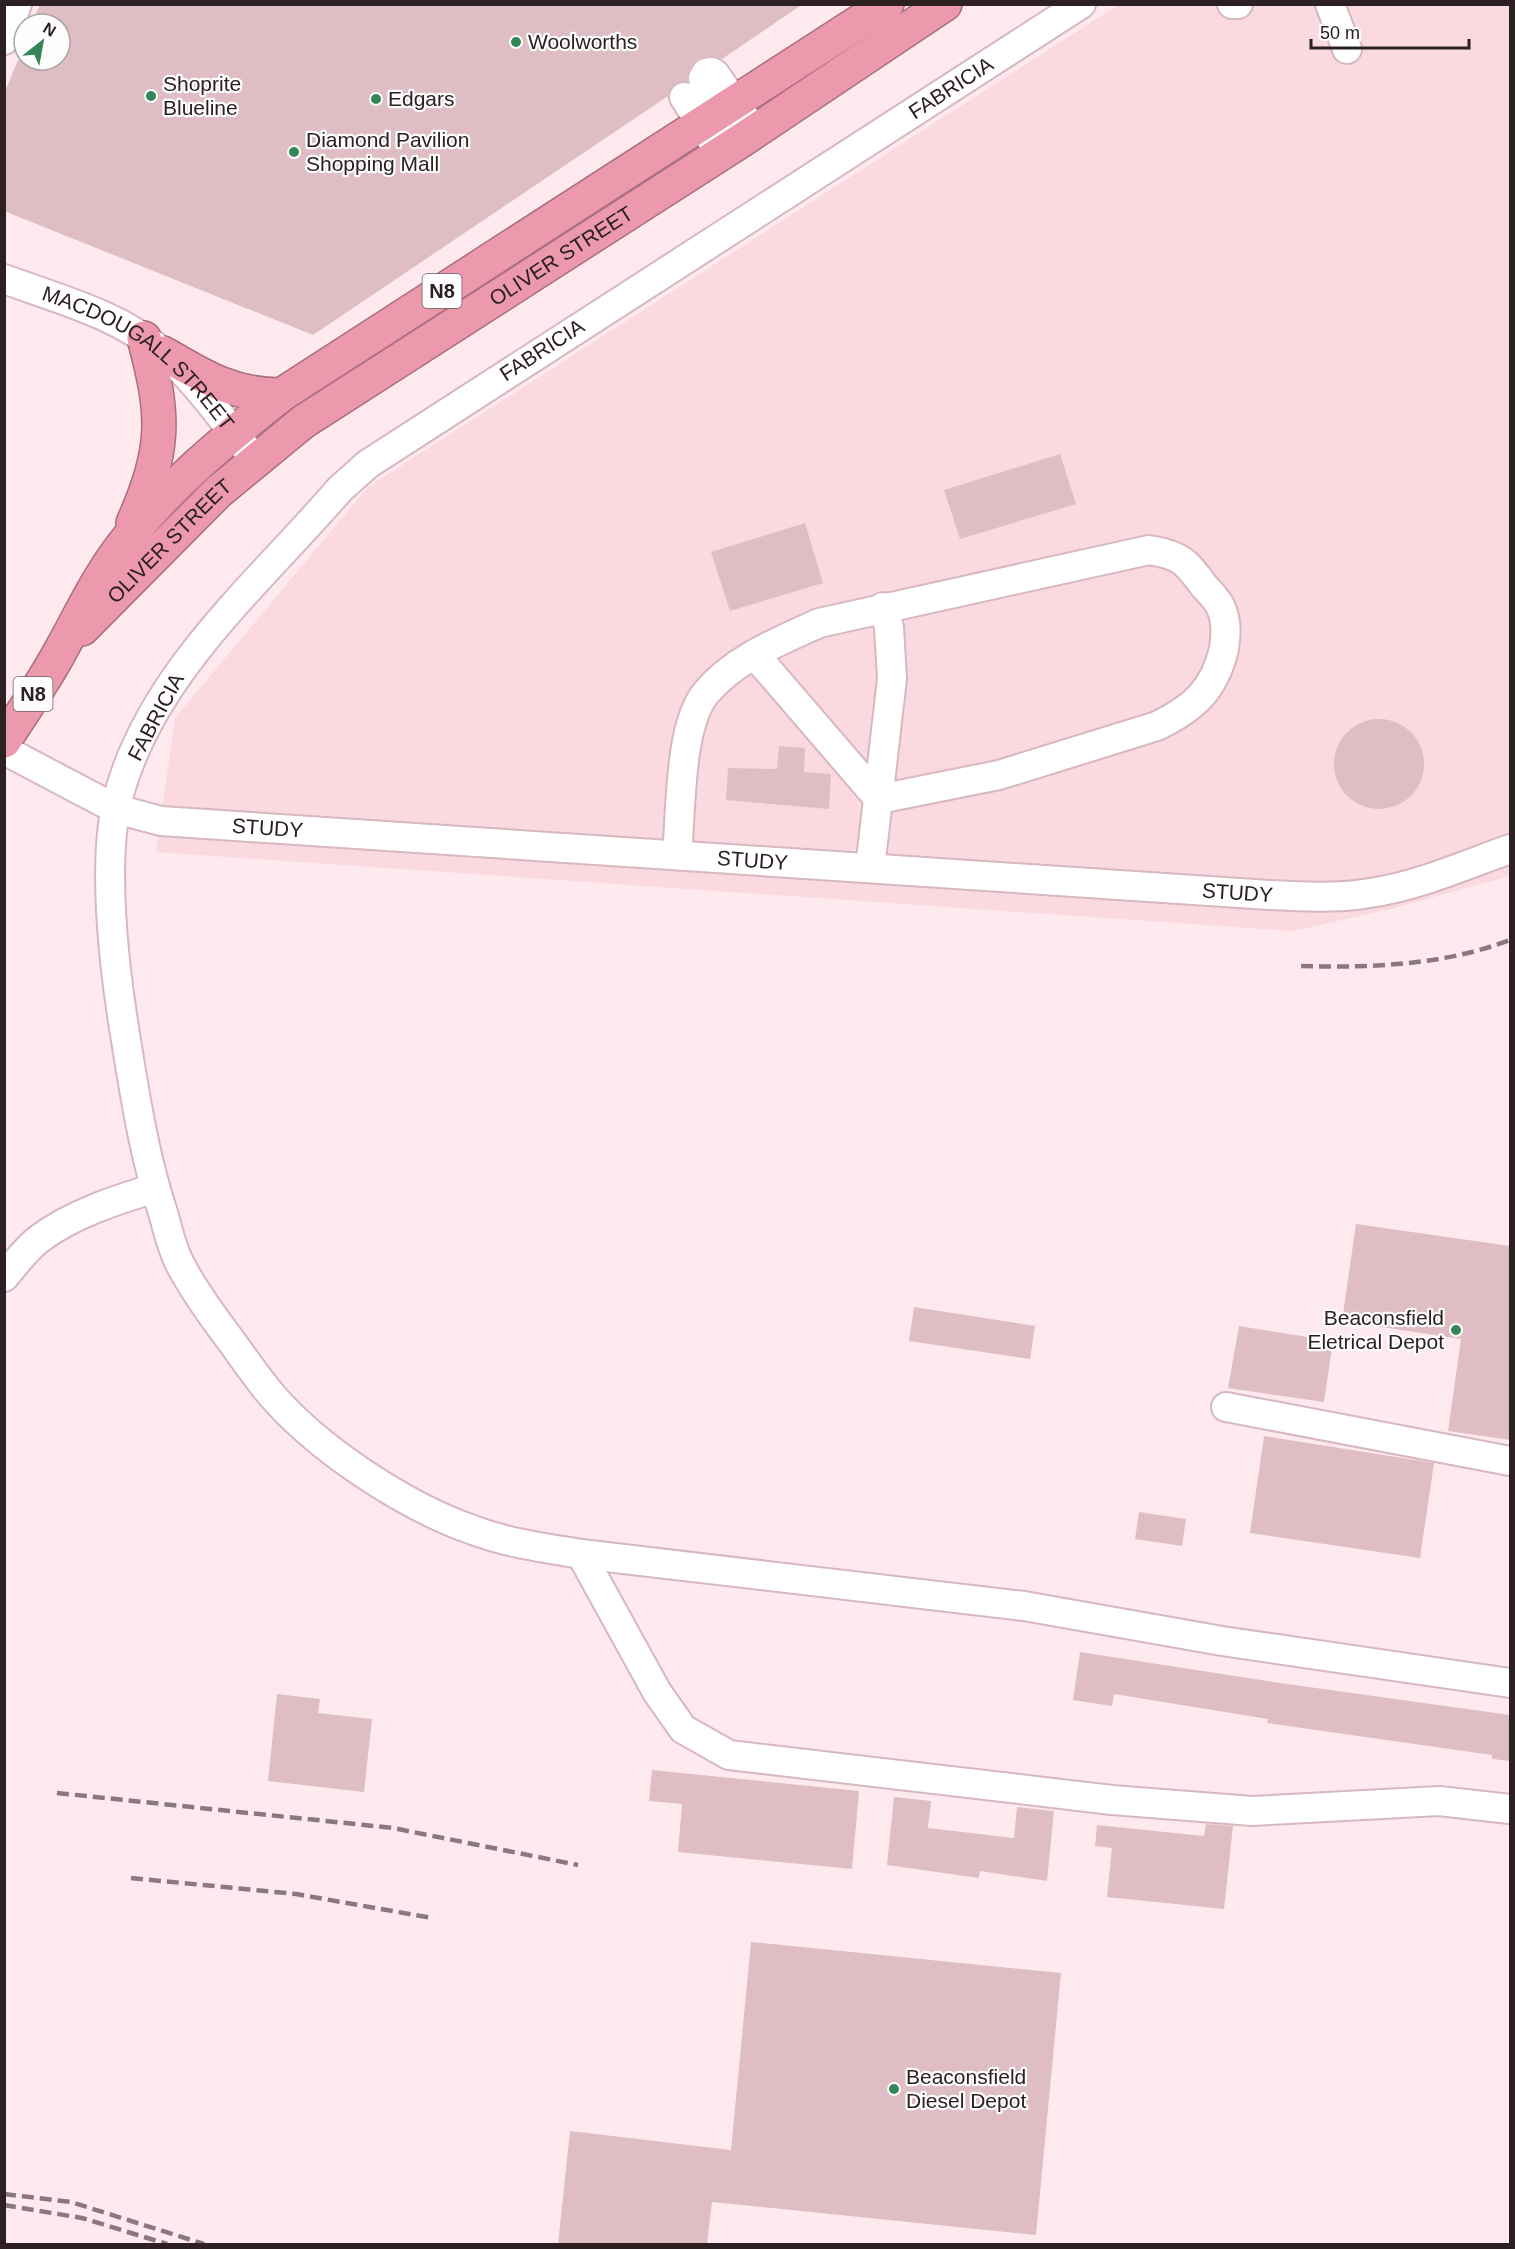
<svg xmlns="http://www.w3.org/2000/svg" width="1515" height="2249" font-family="Helvetica,sans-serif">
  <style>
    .built { fill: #fad9e0 }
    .building { fill: #debec4 }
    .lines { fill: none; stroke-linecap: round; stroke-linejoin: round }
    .minor-casing { stroke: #d7b8be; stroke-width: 32 }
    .highway-casing { stroke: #a96f7c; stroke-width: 36 }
    .minor { stroke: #fff; stroke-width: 28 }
    .highway { stroke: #ec99ad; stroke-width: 33 }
    .rail { stroke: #89797c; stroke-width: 4.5; stroke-dasharray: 12 6; stroke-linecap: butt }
    .poi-dot { fill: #358556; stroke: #fdfdfd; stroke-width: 2 }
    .labels { text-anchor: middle; stroke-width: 4.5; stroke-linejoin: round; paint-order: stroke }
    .shield { fill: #fdfdfd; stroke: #6b6264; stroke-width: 1.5 }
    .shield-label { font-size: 20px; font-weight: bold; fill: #2c2022 }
    .poi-label { font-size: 21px; fill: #2c2022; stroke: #fdfdfd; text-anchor: start }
    .street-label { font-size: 21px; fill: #2c2022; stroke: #fdfdfd }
  </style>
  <rect width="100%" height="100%" fill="#feeaee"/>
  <!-- built -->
  <polygon class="built" points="1118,5 1510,5 1510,876 1387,910 1293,931 156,852 175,718 368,487"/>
  <!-- building -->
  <g class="building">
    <polygon points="40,4 803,4 722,59 709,56 697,59 689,70 687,81 675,84 668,96 313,335 4,211 4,94 18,60 60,60 60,24 32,24"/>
    <polygon points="1060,454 1076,504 960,539 944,490"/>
    <polygon points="805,523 823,583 730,611 711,552"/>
    <circle cx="1379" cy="764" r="45"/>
    <polygon points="779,746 805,748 804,772 831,774 829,809 726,800 728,768 777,769"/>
    <polygon points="1356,1224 1510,1246 1510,1440 1448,1431 1461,1339 1342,1321"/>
    <polygon points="914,1307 1035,1326 1030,1359 909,1341"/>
    <polygon points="1239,1326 1333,1341 1324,1402 1228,1388"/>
    <polygon points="1264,1436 1434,1463 1420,1558 1250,1533"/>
    <polygon points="1139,1512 1186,1519 1182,1546 1135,1539"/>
    <polygon points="1080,1652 1273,1682 1510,1715 1510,1761 1492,1759 1492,1755 1267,1723 1268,1719 1114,1694 1112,1706 1073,1700"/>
    <polygon points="277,1694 320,1699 318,1713 372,1719 364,1792 268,1781"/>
    <polygon points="652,1770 859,1791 852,1869 678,1852 682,1804 649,1801"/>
    <polygon points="894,1797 931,1801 928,1828 1014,1838 1017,1807 1054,1811 1047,1881 980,1871 979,1878 887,1865"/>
    <polygon points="1206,1824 1233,1826 1224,1909 1107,1897 1112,1848 1095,1846 1097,1825 1204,1836"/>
    <polygon points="751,1942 1061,1973 1036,2235 712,2202 707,2244 558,2244 570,2131 731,2150"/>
  </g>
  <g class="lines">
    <defs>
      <g id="minor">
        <path d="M1081 4 368 464 340 489C260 582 153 671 119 794 101 858 114 967 125 1034 135 1096 144 1156 164 1216 168 1231 172 1248 179 1262 193 1290 213 1317 232 1342 244 1359 256 1376 269 1392 316 1448 404 1506 473 1530 507 1543 545 1548 581 1554L1024 1606 1222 1641 1510 1683"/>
        <polyline points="1232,4 1238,4"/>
        <polyline points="1330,4 1347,49"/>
        <polyline points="4,40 17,4"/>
        <polyline points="684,97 720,153"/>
        <polyline points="742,140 704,82 703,78 706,73 711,72 715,74 755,132"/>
        <path id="s1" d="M4 279C58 299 118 314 162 352 198 382 225 424 255 459"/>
        <path id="s2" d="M4 750 116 809 161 821 1269 895C1303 896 1337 899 1370 893 1418 886 1465 865 1510 849"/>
        <path d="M677 855C681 812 679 725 706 693 734 659 780 641 819 623L1149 550C1180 555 1186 561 1204 586 1210 593 1218 600 1221 608 1227 621 1226 635 1224 649 1214 690 1194 708 1157 726L999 775 879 799 755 655"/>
        <polyline points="870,868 892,679 889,627 883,607"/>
        <path d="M4 1277C15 1264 26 1249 39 1239 72 1214 116 1200 155 1188"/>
        <polyline points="1226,1407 1510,1461"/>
        <polyline points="581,1554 657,1692 683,1729 729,1755 1112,1800 1252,1811 1439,1801 1510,1809"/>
      </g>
      <g id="highway">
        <path d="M163 353C204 377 232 395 281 395"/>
        <path d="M133 523C166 448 165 416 144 338"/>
        <path id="s3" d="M82 629 218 492 303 422 742 140 945 4"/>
        <path d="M4 741C24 710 45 680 62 648 82 612 97 579 122 546 166 488 224 440 281 395L887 4"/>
      </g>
    </defs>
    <!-- minor casing -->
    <use href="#minor" class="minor-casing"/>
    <!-- highway casing -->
    <use href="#highway" class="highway-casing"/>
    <!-- minor -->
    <use href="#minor" class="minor"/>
    <!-- highway -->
    <use href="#highway" class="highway"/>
    <!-- rail -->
    <g class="rail">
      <path d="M1301 966C1372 968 1444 965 1510 940"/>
      <polyline points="57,1793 393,1828 578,1865"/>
      <polyline points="131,1878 296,1894 432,1918"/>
      <polyline points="4,2194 71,2202 204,2244"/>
      <polyline points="4,2205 82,2218 167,2244"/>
    </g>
  </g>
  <!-- markers -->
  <g class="poi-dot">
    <circle cx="516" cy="42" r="6"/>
    <circle cx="151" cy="96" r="6"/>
    <circle cx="376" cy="99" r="6"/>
    <circle cx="294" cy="152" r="6"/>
    <circle cx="1456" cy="1330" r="6"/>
    <circle cx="894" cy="2089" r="6"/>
  </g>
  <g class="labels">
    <!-- shield labels -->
    <g class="shield">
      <rect x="422.5" y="274" width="39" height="34" rx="4.5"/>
      <rect x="13.5" y="677" width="39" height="34" rx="4.5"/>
    </g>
    <g class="shield-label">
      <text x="442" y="298">N8</text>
      <text x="33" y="701">N8</text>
    </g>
    <!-- poi labels -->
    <g class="poi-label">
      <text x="528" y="49">Woolworths</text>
      <text x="163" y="91">Shoprite<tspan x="163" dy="24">Blueline</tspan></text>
      <text x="388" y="106">Edgars</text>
      <text x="306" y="147">Diamond Pavilion<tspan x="306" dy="24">Shopping Mall</tspan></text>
      <text x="1444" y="1325" text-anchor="end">Beaconsfield<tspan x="1444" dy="24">Eletrical Depot</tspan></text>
      <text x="906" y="2084">Beaconsfield<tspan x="906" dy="24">Diesel Depot</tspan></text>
    </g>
    <!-- street labels -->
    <g class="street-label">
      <text transform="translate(951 88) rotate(-33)" y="7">FABRICIA</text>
      <text dy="7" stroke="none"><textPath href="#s3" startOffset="610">OLIVER STREET</textPath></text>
      <text transform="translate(542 350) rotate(-33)" y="7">FABRICIA</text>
      <text dy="7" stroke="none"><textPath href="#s1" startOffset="159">MACDOUGALL STREET</textPath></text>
      <text dy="7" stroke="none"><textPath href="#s3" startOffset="124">OLIVER STREET</textPath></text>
      <text transform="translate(156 717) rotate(-62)" y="7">FABRICIA</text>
      <text dy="7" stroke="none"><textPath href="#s2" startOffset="280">STUDY</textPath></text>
      <text dy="7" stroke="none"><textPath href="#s2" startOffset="766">STUDY</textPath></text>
      <text dy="7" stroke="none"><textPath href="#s2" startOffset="1252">STUDY</textPath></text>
    </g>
  </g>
  <!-- border -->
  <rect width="1515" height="2249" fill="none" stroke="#2c2022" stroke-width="12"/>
  <!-- north arrow -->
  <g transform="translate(42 42) rotate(31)"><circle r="28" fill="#fdfdfd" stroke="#a9a5a5" stroke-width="1.5"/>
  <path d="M0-4.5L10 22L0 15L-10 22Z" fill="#358556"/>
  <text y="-9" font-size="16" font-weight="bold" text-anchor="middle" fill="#2c2022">N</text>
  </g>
  <!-- scale -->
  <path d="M1311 39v9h158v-9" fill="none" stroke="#2c2022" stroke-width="3"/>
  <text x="1320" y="39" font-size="18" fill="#2c2022" stroke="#fdfdfd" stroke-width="4.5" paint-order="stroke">50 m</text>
</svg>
